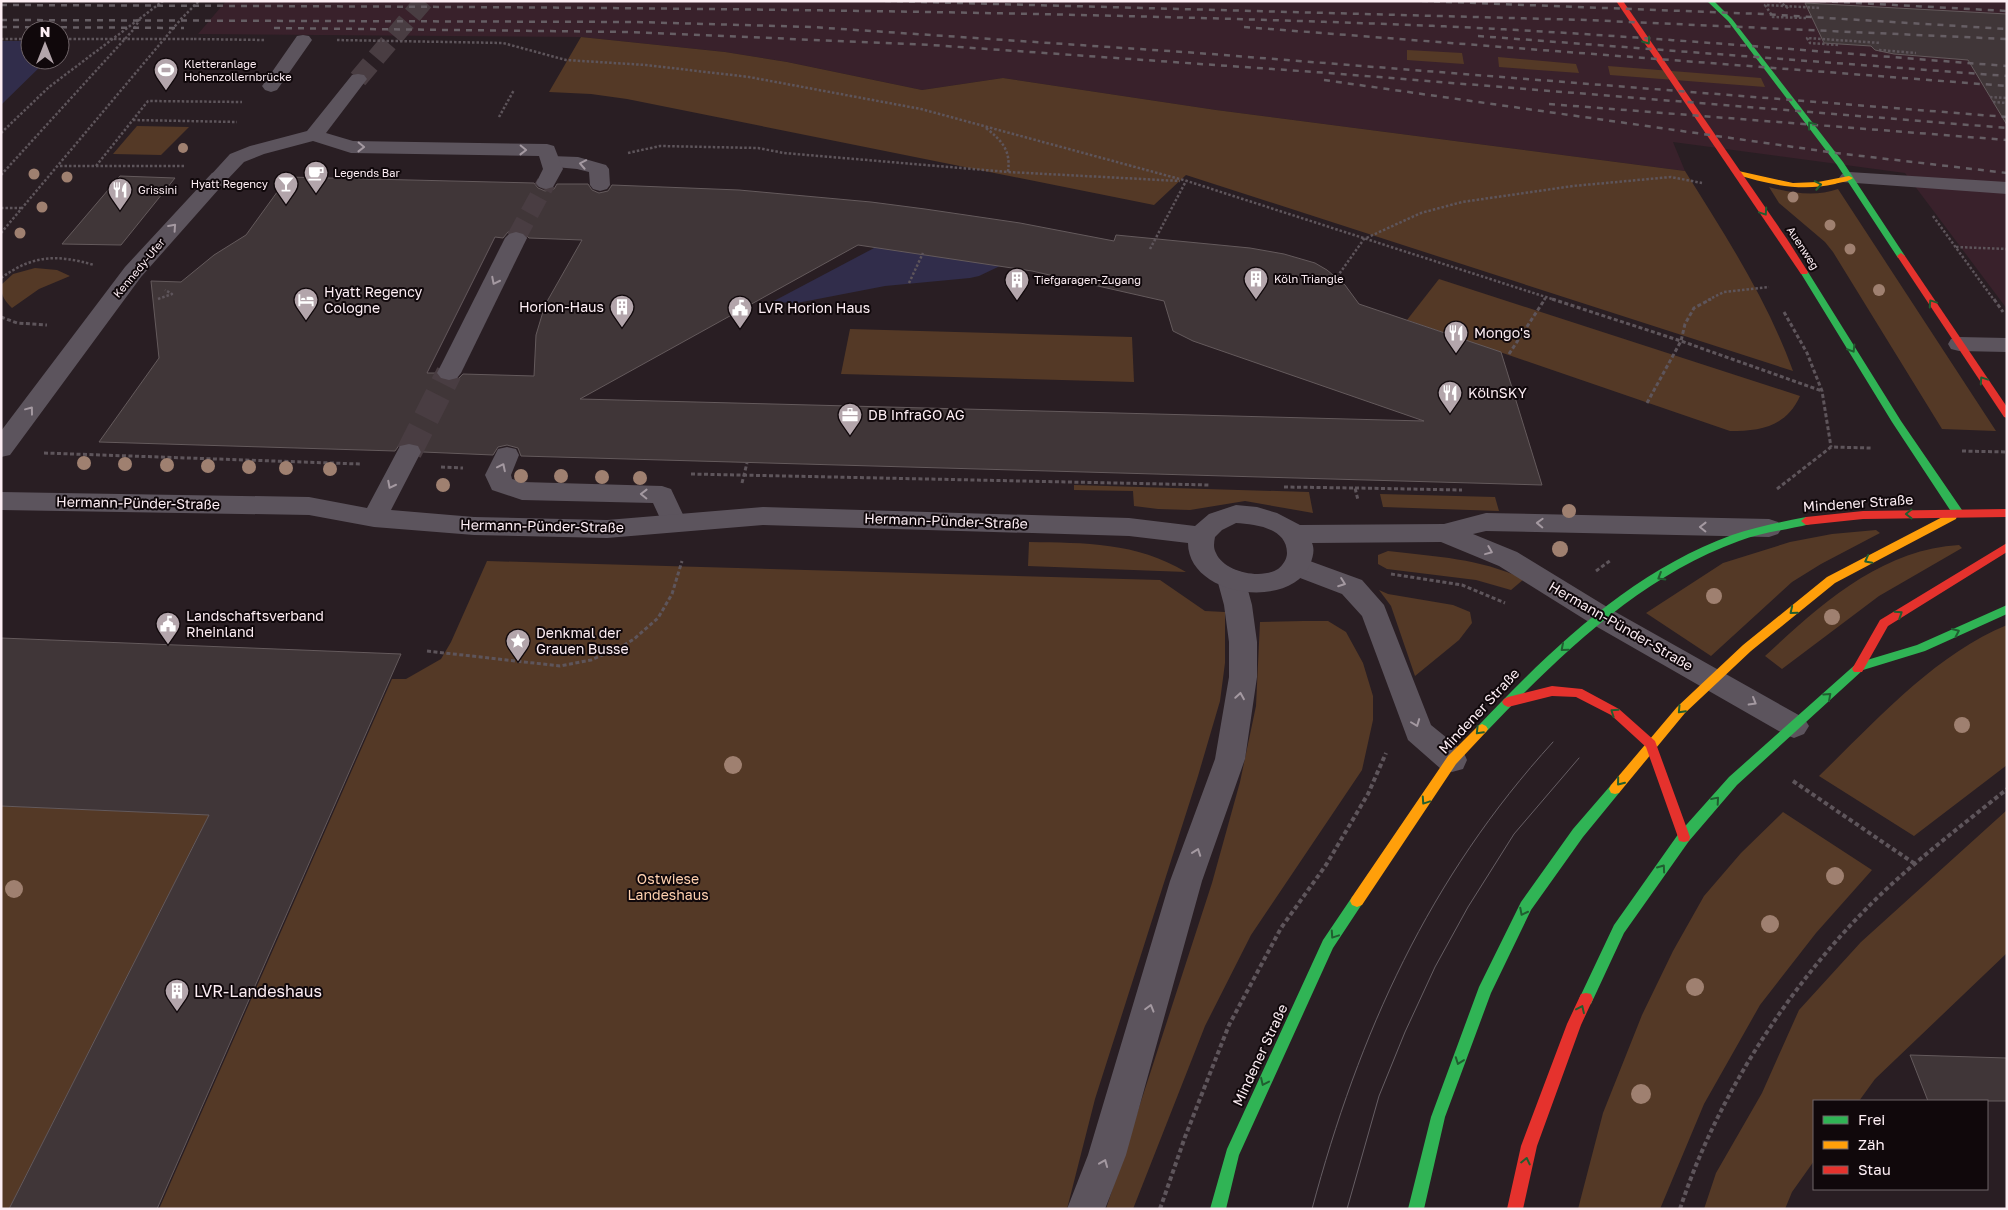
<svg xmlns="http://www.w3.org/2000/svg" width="2008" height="1210" font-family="'Golos Text',sans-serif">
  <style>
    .built { fill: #39212b }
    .green { fill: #543926 }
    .water { fill: #312d4b }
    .pier { fill: #291e23 }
    .building { fill: #403638; stroke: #645a5c; fill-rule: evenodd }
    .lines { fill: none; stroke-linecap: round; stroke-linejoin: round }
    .street-tunnel-far1 { stroke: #493d42; stroke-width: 19; stroke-dasharray: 19 9; stroke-linecap: butt }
    .street-tunnel { stroke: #493d42; stroke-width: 26; stroke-dasharray: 26 12; stroke-linecap: butt }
    .path-far2 { stroke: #5e555b; stroke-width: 2.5; stroke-dasharray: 2.5 2; stroke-linecap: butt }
    .path-far1 { stroke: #5e555b; stroke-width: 3; stroke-dasharray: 4 2.5; stroke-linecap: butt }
    .path { stroke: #5e555b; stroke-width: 4; stroke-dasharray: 4.5 3; stroke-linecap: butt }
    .lane { fill: #5c545d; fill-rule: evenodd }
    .street { fill: #5c545d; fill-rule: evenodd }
    .fast { fill: #30b455; fill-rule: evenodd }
    .slow { fill: #ff9f0a; fill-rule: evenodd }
    .jam { fill: #e5322d; fill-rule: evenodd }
    .tram { stroke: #665e64; stroke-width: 1 }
    .rail { stroke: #665e64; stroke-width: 2.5; stroke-dasharray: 6 6; stroke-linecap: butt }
    .path-bridge { stroke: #5e555b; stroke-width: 2.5; stroke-dasharray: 2.5 2; stroke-linecap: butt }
    .tree { fill: #9f8070 }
    .oneway { stroke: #205e30 }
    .oneway2 { stroke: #a499a1 }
    .labels { text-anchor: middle; stroke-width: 4; stroke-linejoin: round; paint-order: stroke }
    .far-poi-label { font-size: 11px; fill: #fdeef4; stroke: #10080b; text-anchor: start }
    .far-street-label { font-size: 11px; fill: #fdeef4; stroke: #10080b }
    .poi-label { font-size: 14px; fill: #fdeef4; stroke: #10080b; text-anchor: start }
    .street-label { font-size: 14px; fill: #fdeef4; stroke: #10080b }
    .park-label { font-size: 14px; fill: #ffd1af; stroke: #10080b }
    .near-poi-label { font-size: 16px; fill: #fdeef4; stroke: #10080b; text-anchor: start }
  </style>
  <rect width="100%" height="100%" fill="#291e23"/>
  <!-- built -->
  <polygon class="built" points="226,1 2007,1 2007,309 1905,173 1673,142 1685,171 1216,110 1003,78 922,90 787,62 725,52 581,37 198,34"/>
  <!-- green -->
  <g class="green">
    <path d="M581 37 725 52 787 62 922 90 1003 78 1216 110 1685 171C1725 235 1767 299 1793 371L1186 175 1154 205 627 99 591 94 549 92Z"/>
    <polygon points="1407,50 1462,53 1464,64 1407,60"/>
    <polygon points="1498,57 1576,64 1579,73 1499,67"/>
    <polygon points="1608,66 1761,78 1765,87 1610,75"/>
    <polygon points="137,126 189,127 161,155 113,154"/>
    <path d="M1769 187C1792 193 1815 197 1838 189L1996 431 1942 429 1833 252 1825 242 1779 203Z"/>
    <path d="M35 268 57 270 70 276 39 289 12 308C5 301 1 296 1 285L13 274Z"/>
    <path d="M1439 279 1800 396C1786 427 1760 431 1730 431L1407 320Z"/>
    <polygon points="850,329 1132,337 1134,382 841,374"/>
    <polygon points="1074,485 1309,492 1313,513 1245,501 1190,510 1158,509 1134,506 1133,491 1074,490"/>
    <polygon points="1380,494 1495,497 1499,511 1383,507"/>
    <polygon points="1876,530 1880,533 1821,564 1792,582 1711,656 1646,613 1723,563 1790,542 1832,534"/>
    <path d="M1029 542C1085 543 1136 542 1186 572L1028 566Z"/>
    <path d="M1959 545 1962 548 1879 596 1782 669 1765 656C1819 606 1881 549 1959 545Z"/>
    <path d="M1388 551C1438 557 1478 558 1524 579L1511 590 1476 580 1387 569 1378 564V555Z"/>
    <polygon points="487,561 1160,580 1205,611 1225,612 1225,663 1220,701 1198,776 1095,1099 1067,1209 159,1209 392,679 406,679 441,659 451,642"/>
    <polygon points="1379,590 1388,594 1453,605 1470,612 1472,623 1459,640 1415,676 1391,606"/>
    <polygon points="1304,621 1328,621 1346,632 1363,663 1373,696 1373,720 1362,770 1251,935 1205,1026 1133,1209 1106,1209 1212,883 1240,782 1256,706 1260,622"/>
    <path d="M2007 625V765L1914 836 1819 776C1875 722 1934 655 2007 625Z"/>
    <polygon points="1,806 209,815 9,1209 1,1209"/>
    <polygon points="2007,810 2007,953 1875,1079 1859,1101 1814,1101 1814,1161 1792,1192 1785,1209 1704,1209 1716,1173 1762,1093 1799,1010 1861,942"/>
    <polygon points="1783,812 1872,870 1816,933 1760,1005 1704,1104 1660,1209 1578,1209 1603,1113 1642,1015 1673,951 1704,896 1741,853"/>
  </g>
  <!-- water -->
  <g class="water">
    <polygon points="1,1 101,8 60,48 60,30 30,30 30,60 47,60 1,105"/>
    <polygon points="876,247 1000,266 979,276 970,278 885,286 797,303 772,302"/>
  </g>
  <!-- pier -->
  <polygon class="pier" points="1,1 113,1 70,41 60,41 60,30 30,30 30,41 1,41"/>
  <!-- building -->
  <g class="building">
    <polygon points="1805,3 2007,14 2007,125 1968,60 1894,54 1875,50 1871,46 1824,43"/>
    <polygon points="120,176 175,178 121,245 62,244"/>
    <path d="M288 177 534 183 538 188 545 191 554 189 557 184H588L592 190 599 193 608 191 612 185 739 190 871 202 925 209 1020 223 1114 241 1116 235 1250 248 1284 254 1315 263 1327 270 1345 285 1359 304 1501 352 1542 485 521 456 518 448 507 445 498 447 493 455 423 452 418 444 409 442 400 444 395 451 99 442 159 358 151 281 181 282 214 255 246 235ZM517 230 524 233 529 238 582 240 545 305 536 335 534 376 463 374 457 380 449 382 440 379 435 373H427L495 237 503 238 508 232ZM858 245 1032 271 1164 301 1173 331 1193 341 1424 421 580 399Z"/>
    <polygon points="1,638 401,654 157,1209 9,1209 209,815 1,806"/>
    <polygon points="1910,1055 2007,1058 2007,1101 1928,1101"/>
  </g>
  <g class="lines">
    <!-- street-tunnel-far1 -->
    <g class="street-tunnel-far1">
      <polyline points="358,79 424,1"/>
      <polyline points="516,238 546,183"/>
    </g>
    <!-- street-tunnel -->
    <polyline class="street-tunnel" points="409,452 449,373"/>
    <!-- path-far2 -->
    <g class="path-far2">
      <polyline points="1779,1 1789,9"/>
      <polyline points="1806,18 1773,17 1765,5 1819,8"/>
      <polyline points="1,39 30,39"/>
      <polyline points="194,39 264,40"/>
      <polyline points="337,40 503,43 566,60 646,65 749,77 921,109 1187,181 1555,300"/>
      <polyline points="1838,45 1810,43 1807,38 1881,43"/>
      <polyline points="1879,50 1916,53"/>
      <polyline points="1990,97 2007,98"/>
      <polyline points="1993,102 2007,103"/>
      <polyline points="499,117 514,90"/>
      <polyline points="133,120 237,122"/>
      <path d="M986 128C1002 141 1011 150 1008 172"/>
      <polyline points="1,133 49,87 163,1"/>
      <polyline points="628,153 660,146 758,148 784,153 1008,172 1180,181"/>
      <polyline points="60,166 184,166"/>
      <polyline points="96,166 148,101 242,102"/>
      <polyline points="1,175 134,29 140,19"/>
      <polyline points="1,208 22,208"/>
      <polyline points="1933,216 1994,300"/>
      <polyline points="1,233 181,19 199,1"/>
      <polyline points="1956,247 2007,249"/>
      <polyline points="1150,249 1186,181"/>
      <polyline points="1337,277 1364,239 1421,213 1462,202 1573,186 1671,177 1702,183"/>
      <path d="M1 278C33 255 56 254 94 265"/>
      <polyline points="909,283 923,253"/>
      <polyline points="158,299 172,294 165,290"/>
      <polyline points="1544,300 1546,297"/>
      <polyline points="1708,300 1724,292 1769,287"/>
    </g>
    <!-- path-far1 -->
    <g class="path-far1">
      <polyline points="1552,299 1681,341 1822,391"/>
      <polyline points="1994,299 2003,312"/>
      <polyline points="1784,312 1807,353 1822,391 1831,447"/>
      <polyline points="1,317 17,323 47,325"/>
      <polyline points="1509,354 1545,299"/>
      <polyline points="1647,403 1681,341 1685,324 1694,308 1711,299"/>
      <polyline points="1962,451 2007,452"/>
      <polyline points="44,453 360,464"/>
      <polyline points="441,467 463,468"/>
      <polyline points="691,474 1210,485"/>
      <polyline points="742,483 747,463"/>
      <polyline points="1284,487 1355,488 1358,500"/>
      <polyline points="1355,488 1462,490"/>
      <polyline points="1777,489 1831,447 1871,448"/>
      <polyline points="1596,571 1611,560"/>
      <polyline points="1391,574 1462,585 1505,603"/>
      <polyline points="427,651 560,666 591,660 621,647 634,639 658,618 672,594 682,561"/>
    </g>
    <!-- path -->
    <g class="path">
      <polyline points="1793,781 1915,864"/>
      <polyline points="1160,1209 1185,1137 1229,1025 1281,928 1326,865 1368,794 1386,753"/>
      <path d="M1680 1209C1715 1101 1786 990 1866 909 1909 865 1959 828 2007 789"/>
    </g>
    <!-- lane -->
    <g class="lane">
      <polygon points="551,156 578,157 606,165 609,169 610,185 607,189 600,191 593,189 590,185 589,172 577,169 544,166 541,162 544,158"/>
      <polygon points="219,171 226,173 229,177 226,181 141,277 10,455 1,457 1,431 125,267 212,173"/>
      <polygon points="1849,172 2007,182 2007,194 1842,182 1839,178 1842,174"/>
      <polygon points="1959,337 2007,338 2007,352 1959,351 1951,349 1948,344 1951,339"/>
      <polygon points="507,447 516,449 519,455 511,475 512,479 523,482 662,486 671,489 687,523 683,529 674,532 665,529 653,503 522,500 492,490 485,475 498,449"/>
      <polygon points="1296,556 1362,580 1384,605 1431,725 1463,751 1467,760 1463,769 1452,772 1441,769 1408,740 1362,616 1342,594 1287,573 1283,566 1287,559"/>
      <polygon points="1231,569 1241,572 1245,579 1252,605 1257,642 1257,677 1245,759 1202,881 1126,1155 1105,1209 1067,1209 1088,1155 1170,881 1215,759 1229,677 1229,642 1224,605 1217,579 1221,572"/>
    </g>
    <!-- street -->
    <g class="street">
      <polygon points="303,35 309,36 312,40 277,90 271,92 265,90 262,86 265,82 297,36"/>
      <polygon points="358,74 364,75 367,79 326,133 353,141 547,144 554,146 563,169 553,187 546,189 539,187 536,183 543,169 539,156 351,153 313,141 264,154 244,162 226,181 219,183 212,181 209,177 230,154 250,146 307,131 352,75"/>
      <polygon points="516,232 523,234 527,238 461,373 457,378 449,380 441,378 437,373 505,238 509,234"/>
      <path d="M409 444 418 446 421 452 391 510 474 517 607 520 763 507 1129 518 1195 526 1209 514 1236 505 1257 507 1277 513 1300 525 1444 524 1486 513 1769 519 1778 522 1782 528 1778 534 1769 537 1486 531 1473 534 1517 552 1612 610 1804 718 1809 726 1804 734 1794 738 1784 734 1592 624 1499 566 1441 542 1312 543C1315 550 1313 557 1310 565 1289 611 1188 596 1188 543L1129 536 763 525 607 538 474 535 374 527 309 515 1 510V492L309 497 367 508 400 446ZM1236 523C1255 524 1287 528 1287 553 1287 559 1283 565 1278 569 1261 580 1224 572 1216 553 1213 548 1214 542 1215 537L1222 530Z"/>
    </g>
    <!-- fast -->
    <g class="fast">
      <polygon points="1707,1 1714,1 1732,19 1843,162 1905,256 1904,258 1898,258 1837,165 1728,21"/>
      <polygon points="1804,269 1808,272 1901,421 1962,510 1963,513 1962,516 1954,516 1892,422 1800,272"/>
      <path d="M1806 517 1811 521 1810 524C1787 530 1762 532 1739 541 1639 577 1558 657 1486 732H1478L1476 729 1478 726C1550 650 1632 571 1732 535 1756 527 1781 522 1806 517Z"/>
      <polygon points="2007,605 2007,614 1925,651 1863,670 1737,785 1689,841 1624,933 1591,1004 1586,1005 1581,1004 1579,999 1614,925 1679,833 1729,777 1857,663 1917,645"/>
      <polygon points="1615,784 1619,785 1621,789 1619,793 1583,837 1531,910 1491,993 1445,1117 1424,1209 1408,1209 1431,1117 1479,987 1521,902 1573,829 1611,785"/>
      <polygon points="1357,895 1362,897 1364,901 1333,948 1239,1155 1226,1209 1210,1209 1227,1149 1323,940 1352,897"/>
    </g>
    <!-- slow -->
    <g class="slow">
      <path d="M1734 170 1793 183 1818 182 1849 176 1853 178C1848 182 1841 182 1835 184 1799 192 1768 184 1734 174Z"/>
      <polygon points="1952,512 1957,516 1956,519 1835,583 1751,651 1685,713 1619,793 1615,794 1611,793 1609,789 1611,785 1677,707 1743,645 1827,577"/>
      <polygon points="1482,724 1486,726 1488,729 1486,732 1456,764 1362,905 1357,907 1352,905 1350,901 1352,897 1448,756 1478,726"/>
    </g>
    <!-- jam -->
    <g class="jam">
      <polygon points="1616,1 1623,1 1787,239 1808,272 1807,274 1801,274"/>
      <polygon points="1901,253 1905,256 2007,407 2007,418 2004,417 1897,256"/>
      <polygon points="2007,509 2007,517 1863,519 1806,525 1801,521 1806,517 1863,511"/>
      <polygon points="2007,543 2007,552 1888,626 1862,672 1854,672 1852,669 1880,620"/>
      <polygon points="1552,686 1582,689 1619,709 1655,741 1690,837 1689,841 1684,842 1679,841 1678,837 1646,747 1611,715 1576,697 1552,696 1508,707 1504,705 1502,702 1504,699 1508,697"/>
      <polygon points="1586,993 1591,994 1593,999 1581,1025 1537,1146 1523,1209 1507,1209 1521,1146 1567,1024 1581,994"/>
    </g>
    <!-- tram -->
    <g class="tram">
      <path d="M1312 1209C1359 1033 1429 878 1553 742"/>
      <polyline points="1347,1209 1379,1096 1405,1032 1435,967 1468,907 1514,834 1579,758"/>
    </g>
    <!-- rail -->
    <g class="rail">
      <polyline points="885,1 1586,20 2007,39"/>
      <polyline points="1422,1 1762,14 2007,29"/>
      <polyline points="1820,1 2007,11"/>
      <path d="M1 5C472 7 943 7 1413 25 1611 33 1809 51 2007 66"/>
      <polyline points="1,20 636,22 812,27 1198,53 2007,117"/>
      <polyline points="1,27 184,28"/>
      <polyline points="1244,27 2007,86"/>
      <polyline points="274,28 631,32 931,45 1329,73 2007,128"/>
      <polyline points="1478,36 2007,76"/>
      <polyline points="1324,80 1836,153 2007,173"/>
      <polyline points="1549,104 2007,140"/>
    </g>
    <!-- path-bridge -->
    <polyline class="path-bridge" points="60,39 194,39"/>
  </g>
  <!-- trees -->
  <g class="tree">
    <circle cx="183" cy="148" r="5"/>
    <circle cx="34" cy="174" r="5.5"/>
    <circle cx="67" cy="177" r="5.5"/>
    <circle cx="1793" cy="197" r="5.5"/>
    <circle cx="42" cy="207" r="5.5"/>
    <circle cx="1830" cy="225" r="5.5"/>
    <circle cx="20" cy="233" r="5.5"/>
    <circle cx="1850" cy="249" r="5.5"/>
    <circle cx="1879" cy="290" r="6"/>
    <circle cx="84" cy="463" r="7"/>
    <circle cx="125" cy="464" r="7"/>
    <circle cx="167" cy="465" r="7"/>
    <circle cx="208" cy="466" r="7"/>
    <circle cx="249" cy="467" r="7"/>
    <circle cx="286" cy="468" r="7"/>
    <circle cx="330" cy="469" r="7"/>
    <circle cx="521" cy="476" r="7"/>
    <circle cx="561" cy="476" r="7"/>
    <circle cx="602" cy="477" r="7"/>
    <circle cx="640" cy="478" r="7"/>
    <circle cx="443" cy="485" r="7"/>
    <circle cx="1569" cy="511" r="7"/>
    <circle cx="1560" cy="549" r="8"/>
    <circle cx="1714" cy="596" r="8"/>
    <circle cx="1832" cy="617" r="8"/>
    <circle cx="1962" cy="725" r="8"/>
    <circle cx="733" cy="765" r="9"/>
    <circle cx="1835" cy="876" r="9"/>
    <circle cx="14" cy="889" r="9"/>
    <circle cx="1770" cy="924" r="9"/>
    <circle cx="1695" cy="987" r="9"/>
    <circle cx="1641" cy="1094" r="10"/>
  </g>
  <!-- one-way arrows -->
  <defs><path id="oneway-chevron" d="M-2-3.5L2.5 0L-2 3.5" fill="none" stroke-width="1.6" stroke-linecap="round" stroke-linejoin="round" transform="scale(1.25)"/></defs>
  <g class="oneway">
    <use href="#oneway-chevron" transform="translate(1647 41) rotate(55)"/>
    <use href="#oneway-chevron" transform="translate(1811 125) rotate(-127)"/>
    <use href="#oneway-chevron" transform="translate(1818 185) rotate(-10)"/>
    <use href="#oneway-chevron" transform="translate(1764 212) rotate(56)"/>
    <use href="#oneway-chevron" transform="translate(1932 303) rotate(-124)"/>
    <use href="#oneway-chevron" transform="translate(1852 349) rotate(58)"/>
    <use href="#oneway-chevron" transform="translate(1983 380) rotate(-124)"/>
    <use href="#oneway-chevron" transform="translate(1909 514) rotate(179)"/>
    <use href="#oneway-chevron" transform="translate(1868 560) rotate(152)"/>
    <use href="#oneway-chevron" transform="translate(1661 577) rotate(149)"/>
    <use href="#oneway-chevron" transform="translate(1793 611) rotate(141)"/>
    <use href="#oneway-chevron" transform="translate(1899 614) rotate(-33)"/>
    <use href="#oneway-chevron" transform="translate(1956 632) rotate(-25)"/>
    <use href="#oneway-chevron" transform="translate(1564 648) rotate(139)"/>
    <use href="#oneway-chevron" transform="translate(1828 696) rotate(-42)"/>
    <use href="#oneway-chevron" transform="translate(1681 710) rotate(133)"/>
    <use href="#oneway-chevron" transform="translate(1614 712) rotate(-146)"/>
    <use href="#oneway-chevron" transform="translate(1479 731) rotate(134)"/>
    <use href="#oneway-chevron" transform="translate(1620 782) rotate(129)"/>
    <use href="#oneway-chevron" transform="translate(1716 800) rotate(-49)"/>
    <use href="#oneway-chevron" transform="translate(1425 801) rotate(124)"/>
    <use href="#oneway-chevron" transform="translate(1662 868) rotate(-55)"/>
    <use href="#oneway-chevron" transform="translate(1523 912) rotate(117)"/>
    <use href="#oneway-chevron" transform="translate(1334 935) rotate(124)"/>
    <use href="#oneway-chevron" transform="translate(1581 1009) rotate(-65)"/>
    <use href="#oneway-chevron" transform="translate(1459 1061) rotate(110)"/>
    <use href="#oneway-chevron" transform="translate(1264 1082) rotate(115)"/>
    <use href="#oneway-chevron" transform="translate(1526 1161) rotate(-77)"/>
  </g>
  <g class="oneway2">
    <use href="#oneway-chevron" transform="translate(361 147) rotate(1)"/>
    <use href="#oneway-chevron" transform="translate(523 150) rotate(1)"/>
    <use href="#oneway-chevron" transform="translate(583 164) rotate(-169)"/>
    <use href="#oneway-chevron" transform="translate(173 227) rotate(-48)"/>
    <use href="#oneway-chevron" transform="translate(495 281) rotate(117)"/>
    <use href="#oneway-chevron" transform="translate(30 410) rotate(-53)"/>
    <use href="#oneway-chevron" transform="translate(502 467) rotate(-64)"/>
    <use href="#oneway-chevron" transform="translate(391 485) rotate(117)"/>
    <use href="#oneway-chevron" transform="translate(644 494) rotate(-179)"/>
    <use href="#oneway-chevron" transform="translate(1540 523) rotate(-178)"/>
    <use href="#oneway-chevron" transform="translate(1703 527) rotate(-179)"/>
    <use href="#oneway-chevron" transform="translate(1489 551) rotate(22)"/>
    <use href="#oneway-chevron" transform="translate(1342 583) rotate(20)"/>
    <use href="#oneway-chevron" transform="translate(1240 696) rotate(-81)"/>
    <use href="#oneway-chevron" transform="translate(1753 702) rotate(30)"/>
    <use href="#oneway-chevron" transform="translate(1416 723) rotate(69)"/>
    <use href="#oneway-chevron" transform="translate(1197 852) rotate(-70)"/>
    <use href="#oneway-chevron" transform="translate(1150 1008) rotate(-74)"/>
    <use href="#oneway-chevron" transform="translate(1104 1163) rotate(-68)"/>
  </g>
  <!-- icons -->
  <defs>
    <symbol id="stadium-pin" viewBox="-11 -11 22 30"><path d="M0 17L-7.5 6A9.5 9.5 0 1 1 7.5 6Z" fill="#b3a5ab" stroke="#10080b"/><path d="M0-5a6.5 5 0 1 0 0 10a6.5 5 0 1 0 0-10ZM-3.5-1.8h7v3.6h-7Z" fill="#fff"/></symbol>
    <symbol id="cafe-pin" viewBox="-11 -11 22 30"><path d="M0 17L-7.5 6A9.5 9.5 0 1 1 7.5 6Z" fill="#b3a5ab" stroke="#10080b"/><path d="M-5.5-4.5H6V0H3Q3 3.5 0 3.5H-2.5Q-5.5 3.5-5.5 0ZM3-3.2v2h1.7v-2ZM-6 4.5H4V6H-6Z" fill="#fff"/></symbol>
    <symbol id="bar-pin" viewBox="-11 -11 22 30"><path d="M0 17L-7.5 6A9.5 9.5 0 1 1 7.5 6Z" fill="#b3a5ab" stroke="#10080b"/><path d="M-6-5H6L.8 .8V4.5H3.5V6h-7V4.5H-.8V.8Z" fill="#fff"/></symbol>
    <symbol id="restaurant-pin" viewBox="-11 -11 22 30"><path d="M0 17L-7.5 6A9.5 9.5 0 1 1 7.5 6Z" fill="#b3a5ab" stroke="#10080b"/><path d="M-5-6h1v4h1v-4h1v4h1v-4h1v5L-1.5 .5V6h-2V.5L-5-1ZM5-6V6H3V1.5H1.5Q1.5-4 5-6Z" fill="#fff"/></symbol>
    <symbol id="building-pin" viewBox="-11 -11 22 30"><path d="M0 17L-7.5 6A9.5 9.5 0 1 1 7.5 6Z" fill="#b3a5ab" stroke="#10080b"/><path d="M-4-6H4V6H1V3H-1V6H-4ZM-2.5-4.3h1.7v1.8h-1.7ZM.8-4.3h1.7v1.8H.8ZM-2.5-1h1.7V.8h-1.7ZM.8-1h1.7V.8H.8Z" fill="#fff"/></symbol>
    <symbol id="hotel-pin" viewBox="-11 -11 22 30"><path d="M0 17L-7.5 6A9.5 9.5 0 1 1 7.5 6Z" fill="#b3a5ab" stroke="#10080b"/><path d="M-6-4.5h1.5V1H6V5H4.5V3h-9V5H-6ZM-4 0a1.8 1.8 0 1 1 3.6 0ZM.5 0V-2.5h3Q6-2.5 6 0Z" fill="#fff"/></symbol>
    <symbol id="civic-pin" viewBox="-11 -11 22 30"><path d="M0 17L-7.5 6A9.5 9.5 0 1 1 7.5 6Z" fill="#b3a5ab" stroke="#10080b"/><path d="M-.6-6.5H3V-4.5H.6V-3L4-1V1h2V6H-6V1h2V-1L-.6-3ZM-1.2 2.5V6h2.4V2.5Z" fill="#fff"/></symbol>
    <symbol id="office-pin" viewBox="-11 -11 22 30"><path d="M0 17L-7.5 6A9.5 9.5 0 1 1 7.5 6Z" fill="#b3a5ab" stroke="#10080b"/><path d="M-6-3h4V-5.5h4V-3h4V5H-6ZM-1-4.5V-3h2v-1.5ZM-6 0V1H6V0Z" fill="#fff"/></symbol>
    <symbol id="sight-pin" viewBox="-11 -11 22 30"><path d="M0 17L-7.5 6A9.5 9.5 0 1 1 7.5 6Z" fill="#b3a5ab" stroke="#10080b"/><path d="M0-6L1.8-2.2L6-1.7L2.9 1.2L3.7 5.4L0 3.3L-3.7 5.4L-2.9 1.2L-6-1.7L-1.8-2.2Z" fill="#fff"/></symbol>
  </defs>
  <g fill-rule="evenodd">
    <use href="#stadium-pin" x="152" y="56" width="28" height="38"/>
    <use href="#cafe-pin" x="302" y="159" width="28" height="38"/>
    <use href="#bar-pin" x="272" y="170" width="28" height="38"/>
    <use href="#restaurant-pin" x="106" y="176" width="28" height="38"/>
    <use href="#building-pin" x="1242" y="265" width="28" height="38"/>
    <use href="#building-pin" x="1003" y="266" width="28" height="38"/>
    <use href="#hotel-pin" x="292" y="286" width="28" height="38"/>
    <use href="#building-pin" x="608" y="293" width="28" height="38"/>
    <use href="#civic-pin" x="726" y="294" width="28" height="38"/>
    <use href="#restaurant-pin" x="1442" y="319" width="28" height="38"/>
    <use href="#restaurant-pin" x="1436" y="379" width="28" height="38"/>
    <use href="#office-pin" x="836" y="401" width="28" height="38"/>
    <use href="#civic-pin" x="154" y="610" width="28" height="38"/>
    <use href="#sight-pin" x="504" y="627" width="28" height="38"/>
    <use href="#building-pin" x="163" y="977" width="28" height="38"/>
  </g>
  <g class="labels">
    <!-- far-poi labels -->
    <g class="far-poi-label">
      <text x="184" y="68">Kletteranlage<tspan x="184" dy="13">Hohenzollernbrücke</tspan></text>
      <text x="334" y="177">Legends Bar</text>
      <text x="268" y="188" text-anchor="end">Hyatt Regency</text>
      <text x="138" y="194">Grissini</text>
      <text x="1274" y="283">Köln Triangle</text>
      <text x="1034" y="284">Tiefgaragen-Zugang</text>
    </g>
    <!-- far-street labels -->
    <g class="far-street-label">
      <text transform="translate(1803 248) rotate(57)" y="4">Auenweg</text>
      <text transform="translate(139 268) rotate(-50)" y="4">Kennedy-Ufer</text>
    </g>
    <!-- poi labels -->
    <g class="poi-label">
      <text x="324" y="297">Hyatt Regency<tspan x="324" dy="16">Cologne</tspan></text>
      <text x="604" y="312" text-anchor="end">Horion-Haus</text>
      <text x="758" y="313">LVR Horion Haus</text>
      <text x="1474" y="338">Mongo's</text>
      <text x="1468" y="398">KölnSKY</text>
      <text x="868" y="420">DB InfraGO AG</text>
      <text x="186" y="621">Landschaftsverband<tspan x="186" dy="16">Rheinland</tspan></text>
      <text x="536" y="638">Denkmal der<tspan x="536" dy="16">Grauen Busse</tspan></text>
    </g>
    <!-- street labels -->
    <g class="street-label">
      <text transform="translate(138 503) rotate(1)" y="5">Hermann-Pünder-Straße</text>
      <text transform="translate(1858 503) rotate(-4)" y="5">Mindener Straße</text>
      <text transform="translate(946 521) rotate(2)" y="5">Hermann-Pünder-Straße</text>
      <text transform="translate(542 526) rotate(1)" y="5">Hermann-Pünder-Straße</text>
      <text transform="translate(1621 626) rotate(30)" y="5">Hermann-Pünder-Straße</text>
      <text transform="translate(1479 711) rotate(-47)" y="5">Mindener Straße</text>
      <text transform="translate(1260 1055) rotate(-65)" y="5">Mindener Straße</text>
    </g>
    <!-- park labels -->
    <g class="park-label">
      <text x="668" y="884">Ostwiese<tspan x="668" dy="16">Landeshaus</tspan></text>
    </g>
    <!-- near-poi labels -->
    <g class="near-poi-label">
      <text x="194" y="997">LVR-Landeshaus</text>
    </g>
  </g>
  <!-- border -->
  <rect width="2008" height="1210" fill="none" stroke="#fdeef4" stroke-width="5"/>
  <!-- legend -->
  <rect x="1813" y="1100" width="175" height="90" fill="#10080b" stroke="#6f6468"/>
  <rect x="1823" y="1116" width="25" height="8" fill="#30b455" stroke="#6f6468"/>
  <text x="1858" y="1125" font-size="15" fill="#fdeef4">Frei</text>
  <rect x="1823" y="1141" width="25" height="8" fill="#ff9f0a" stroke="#6f6468"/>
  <text x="1858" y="1150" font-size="15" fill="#fdeef4">Zäh</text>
  <rect x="1823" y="1166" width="25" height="8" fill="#e5322d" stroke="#6f6468"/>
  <text x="1858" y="1175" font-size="15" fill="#fdeef4">Stau</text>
  <!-- north arrow -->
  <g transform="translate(45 45)"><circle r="24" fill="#10080b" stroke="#6f6468"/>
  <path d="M0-4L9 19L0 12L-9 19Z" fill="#b3a5ab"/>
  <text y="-8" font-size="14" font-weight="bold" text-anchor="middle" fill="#fdeef4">N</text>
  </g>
</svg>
